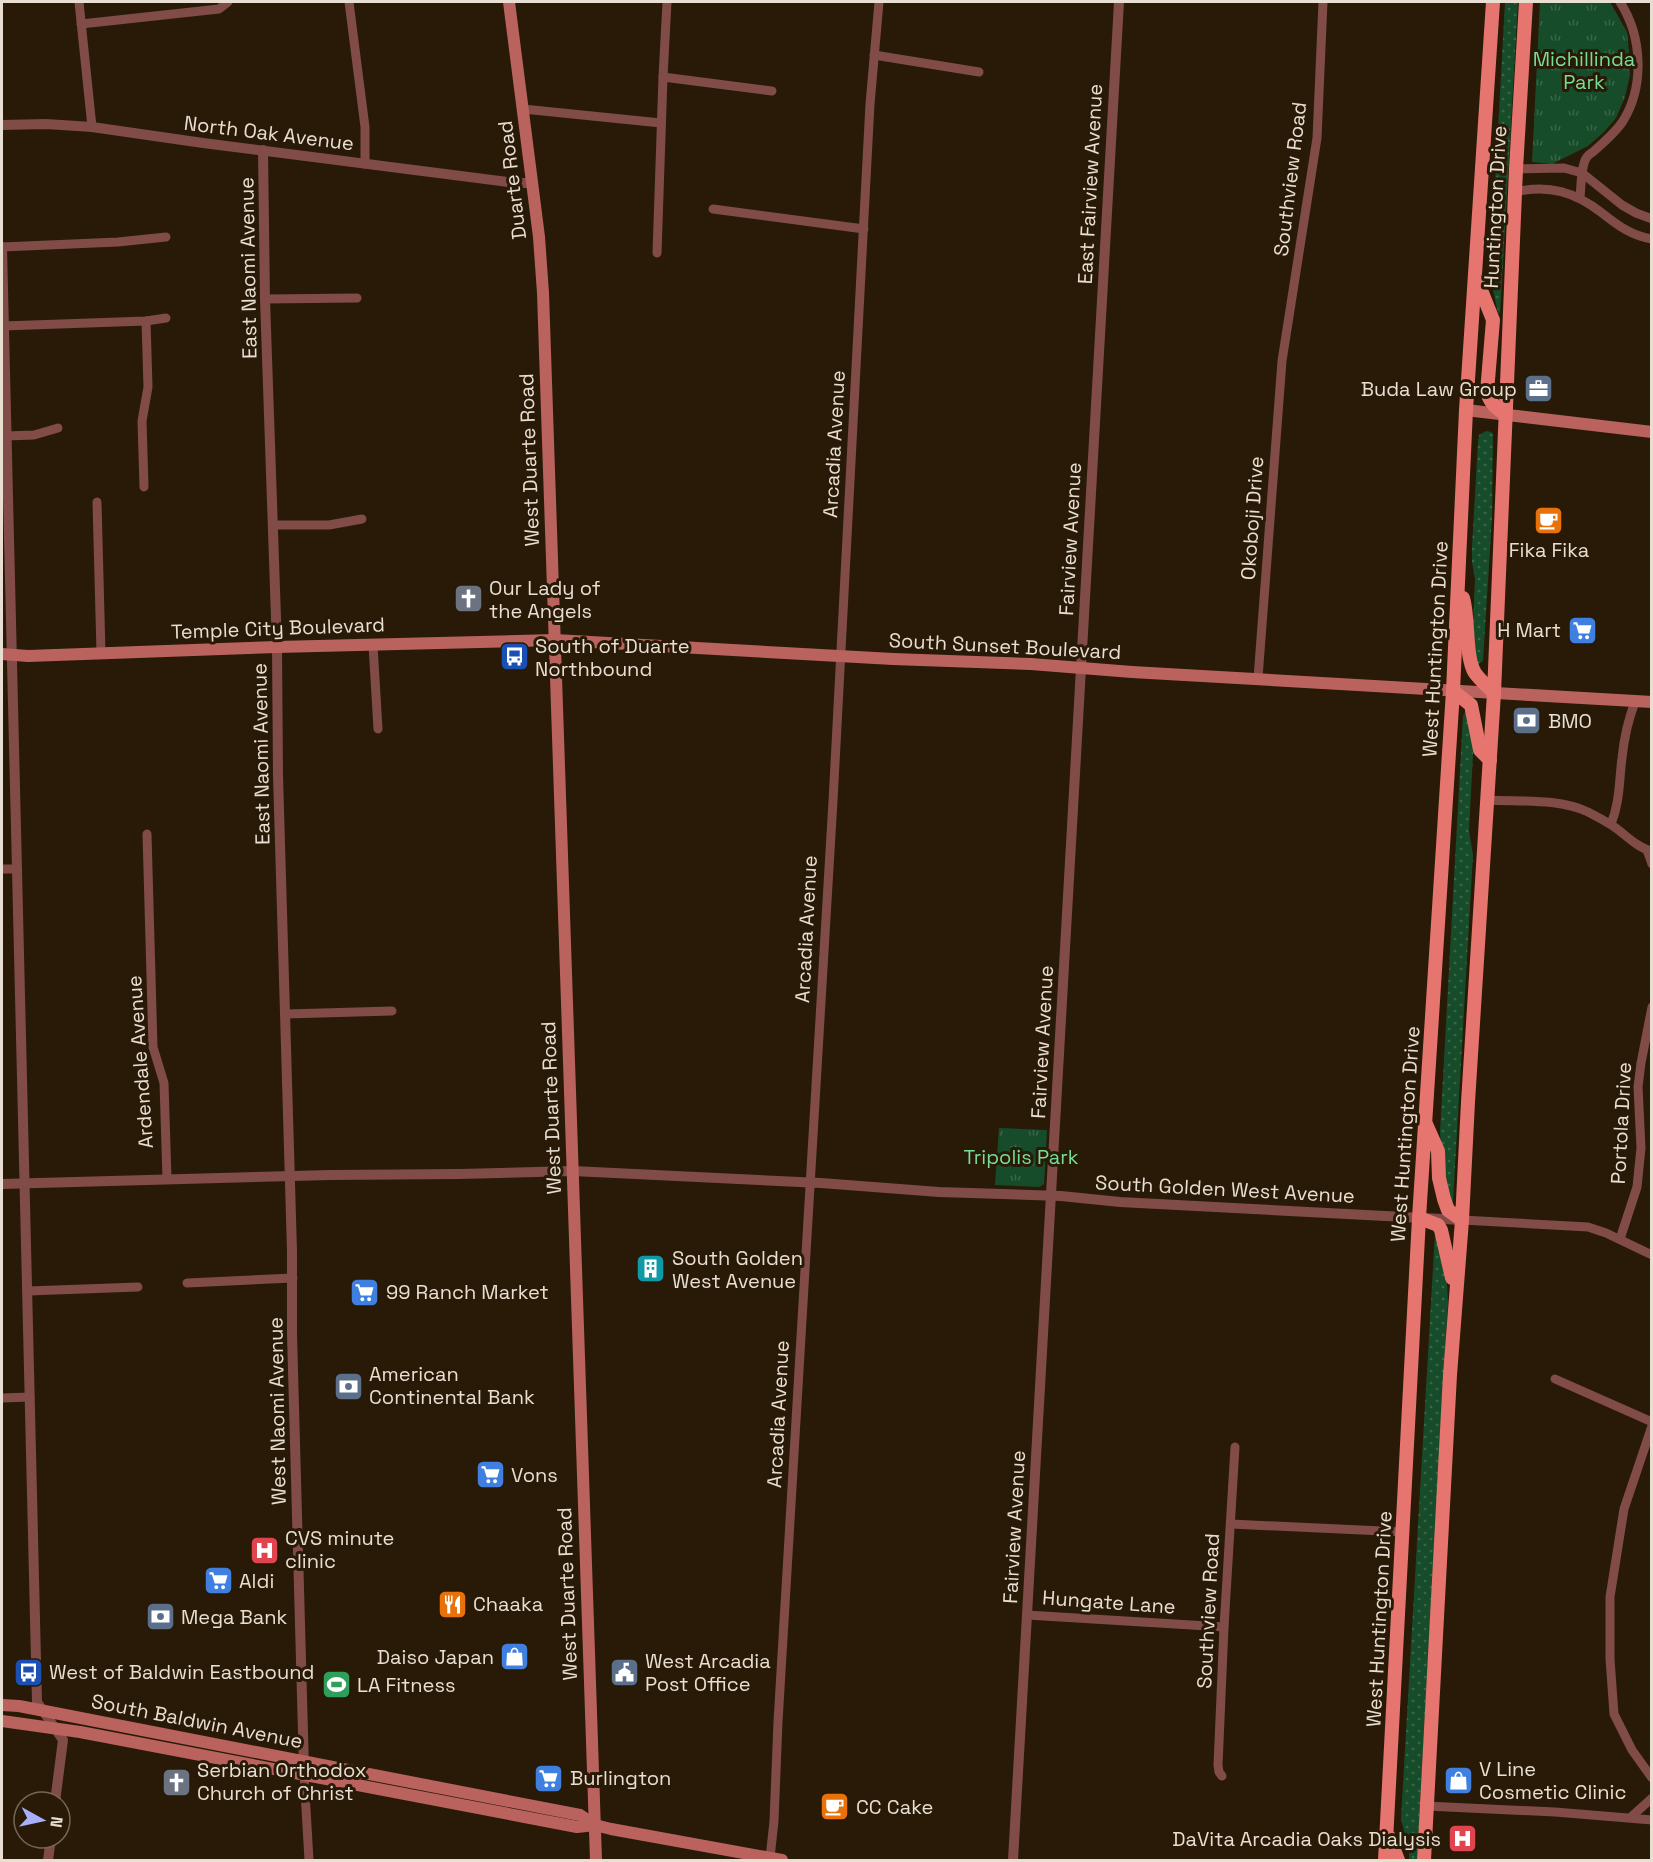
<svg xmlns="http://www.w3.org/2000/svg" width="1653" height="1862" font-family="'Space Grotesk',sans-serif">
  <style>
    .grass { fill: url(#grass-dots) }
    .park { fill: url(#park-tufts) }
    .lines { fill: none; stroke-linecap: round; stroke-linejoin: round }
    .minor { stroke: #814b47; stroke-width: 9 }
    .tertiary { stroke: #814b47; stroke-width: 10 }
    .secondary { stroke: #ba635e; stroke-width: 12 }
    .primary { stroke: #e67570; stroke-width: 14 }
    .labels { text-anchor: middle; stroke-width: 6; stroke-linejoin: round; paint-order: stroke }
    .park-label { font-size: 20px; fill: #78dd97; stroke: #281a06 }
    .street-label { font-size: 20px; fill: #e8ded2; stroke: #281a06 }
    .poi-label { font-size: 20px; fill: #e8ded2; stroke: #281a06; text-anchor: start }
  </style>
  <defs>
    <pattern id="grass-dots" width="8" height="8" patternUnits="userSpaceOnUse" patternTransform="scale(1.5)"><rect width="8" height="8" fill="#174c2a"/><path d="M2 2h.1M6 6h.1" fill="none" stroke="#396548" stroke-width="1.8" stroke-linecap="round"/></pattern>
    <pattern id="park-tufts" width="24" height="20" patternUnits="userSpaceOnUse" patternTransform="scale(1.5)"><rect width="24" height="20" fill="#174c2a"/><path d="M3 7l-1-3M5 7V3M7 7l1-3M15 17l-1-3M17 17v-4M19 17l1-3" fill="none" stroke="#396548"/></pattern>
  </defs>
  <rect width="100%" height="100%" fill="#281a06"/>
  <!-- grass -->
  <g class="grass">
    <polygon points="1505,2 1518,2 1500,313 1498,313 1490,276"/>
    <polygon points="1486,431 1491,432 1493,434 1492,517 1483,661 1478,664 1472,646 1475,579 1472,562 1472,547 1478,442 1479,435"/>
    <polygon points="1466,710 1474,735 1469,831 1473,855 1453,1201 1448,1201 1441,1147 1440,1132 1463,716"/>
    <polygon points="1435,1233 1446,1266 1448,1302 1417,1860 1409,1860 1409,1854 1401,1818"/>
  </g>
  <!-- park -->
  <g class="park">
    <polygon points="1540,2 1610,2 1627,32 1629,52 1630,75 1625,97 1616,118 1604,132 1588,146 1552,164 1532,162"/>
    <polygon points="999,1128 1047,1130 1044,1184 1039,1187 995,1185"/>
  </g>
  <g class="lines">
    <!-- minor -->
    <g class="minor">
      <polyline points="79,2 92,127"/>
      <polyline points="349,2 365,127 365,164"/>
      <polyline points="81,24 219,9 228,2"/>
      <polyline points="874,55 979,72"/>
      <polyline points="663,77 772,91"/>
      <polyline points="523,109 661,123"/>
      <polyline points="1516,169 1564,168 1582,173 1622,205 1636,213 1652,219"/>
      <path d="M1515 192C1549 184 1575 192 1602 213 1617 225 1632 236 1652 239"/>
      <path d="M1580 198C1581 188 1581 164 1587 157 1589 154 1592 153 1594 151 1604 142 1616 132 1623 121 1645 85 1642 36 1620 2"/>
      <polyline points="713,209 864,229"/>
      <polyline points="2,247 118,242 166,237"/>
      <polyline points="657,253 663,77 667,2"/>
      <polyline points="265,299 357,298"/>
      <polyline points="3,326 146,321 166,318"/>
      <polyline points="6,436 34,435 58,428"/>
      <polyline points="144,487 142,421 148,387 146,321"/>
      <polyline points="97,502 101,653"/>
      <polyline points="274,525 329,525 362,519"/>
      <polyline points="373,645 378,729"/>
      <polyline points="1258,678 1282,361 1317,138 1323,2"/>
      <path d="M1487 800C1520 802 1558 798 1588 812 1596 816 1605 821 1613 826 1625 834 1637 848 1652 851"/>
      <path d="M1611 824C1620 802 1619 781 1622 758 1624 739 1628 720 1635 702"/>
      <polyline points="147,834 153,1047 164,1083 167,1179"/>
      <polyline points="1647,850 1652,864"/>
      <polyline points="2,869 17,869"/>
      <polyline points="286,1014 392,1011"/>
      <polyline points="1462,1220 1588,1227 1606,1233 1652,1255"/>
      <polyline points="1620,1239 1637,1187 1641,1148 1638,1087 1641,1063 1652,1007"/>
      <polyline points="187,1283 293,1278"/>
      <polyline points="28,1291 138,1287"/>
      <polyline points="1555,1379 1652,1422"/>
      <polyline points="2,1398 30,1397"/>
      <polyline points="1652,1426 1624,1509 1610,1597 1610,1659 1614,1714 1632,1750 1652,1778"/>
      <polyline points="1231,1524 1404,1532"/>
      <polyline points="1027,1615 1224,1627"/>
      <polyline points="304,1775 309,1860"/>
      <polyline points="1222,1776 1219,1772 1218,1765 1224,1627 1235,1447"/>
      <polyline points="1426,1806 1555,1812 1652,1820"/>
      <polyline points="1631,1817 1652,1798"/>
      <polyline points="770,1858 774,1821 778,1722 833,801 870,104 879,2"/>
    </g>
    <!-- tertiary -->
    <g class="tertiary">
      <polyline points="2,125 46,124 92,127 203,143 516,183 531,183"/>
      <polyline points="263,150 265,299 277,647 278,775 292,1251 292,1334 304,1769"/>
      <polyline points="2,247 37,1702 63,1740 55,1802"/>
      <polyline points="2,1184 330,1175 459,1174 573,1171 821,1183 939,1192 1061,1196 1120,1202 1462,1220"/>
      <polyline points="48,1860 51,1838"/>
      <polyline points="1013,1860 1119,2"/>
    </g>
    <!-- secondary -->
    <g class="secondary">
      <polyline points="509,2 539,237 543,293 596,1860"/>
      <polyline points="1466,410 1652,432"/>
      <polyline points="2,654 28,656 277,647 555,640 893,659 1031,664 1132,672 1652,702"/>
      <polyline points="2,1705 19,1706 580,1815 595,1825 611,1829 782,1860"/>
      <polyline points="2,1721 80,1732 577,1827 595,1825"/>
    </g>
    <!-- primary -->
    <g class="primary">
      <path d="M1477 280 1493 320 1487 392C1490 403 1495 407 1505 414"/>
      <path d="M1463 598C1469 617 1465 658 1475 673 1480 680 1488 687 1494 693"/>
      <polyline points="1453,691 1471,705 1480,750 1490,760"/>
      <polyline points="1426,1124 1438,1151 1439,1178 1444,1199 1448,1210 1462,1220"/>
      <polyline points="1419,1218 1438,1225 1441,1230 1452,1278"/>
      <polyline points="1389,1837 1398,1860"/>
      <polyline points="1385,1860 1419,1218 1453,691 1466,410 1493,2"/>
      <polyline points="1424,1860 1450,1375 1462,1220 1468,1102 1494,693 1516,169 1526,2"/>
    </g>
  </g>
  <!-- icons -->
  <defs>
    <symbol id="office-square" viewBox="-11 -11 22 22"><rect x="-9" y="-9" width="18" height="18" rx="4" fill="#5c6f8a" stroke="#281a06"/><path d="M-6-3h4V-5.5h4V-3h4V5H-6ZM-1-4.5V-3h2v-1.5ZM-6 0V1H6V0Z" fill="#fff"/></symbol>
    <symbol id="cafe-square" viewBox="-11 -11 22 22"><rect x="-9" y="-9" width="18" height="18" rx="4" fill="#e8710a" stroke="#281a06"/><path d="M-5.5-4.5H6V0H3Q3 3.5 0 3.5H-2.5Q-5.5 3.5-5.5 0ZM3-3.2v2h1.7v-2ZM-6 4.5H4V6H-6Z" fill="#fff"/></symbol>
    <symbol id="church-square" viewBox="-11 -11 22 22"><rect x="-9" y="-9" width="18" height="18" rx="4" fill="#6b7280" stroke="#281a06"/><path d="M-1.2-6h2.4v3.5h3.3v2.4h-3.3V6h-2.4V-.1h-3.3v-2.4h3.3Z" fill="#fff"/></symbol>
    <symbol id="supermarket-square" viewBox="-11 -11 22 22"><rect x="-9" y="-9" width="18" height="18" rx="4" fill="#3f7fe0" stroke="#281a06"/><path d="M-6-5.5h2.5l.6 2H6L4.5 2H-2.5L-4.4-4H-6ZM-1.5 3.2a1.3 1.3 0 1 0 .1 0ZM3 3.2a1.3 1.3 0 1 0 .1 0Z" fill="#fff"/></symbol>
    <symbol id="bus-square" viewBox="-11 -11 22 22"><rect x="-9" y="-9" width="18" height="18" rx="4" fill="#1a4fb4" stroke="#281a06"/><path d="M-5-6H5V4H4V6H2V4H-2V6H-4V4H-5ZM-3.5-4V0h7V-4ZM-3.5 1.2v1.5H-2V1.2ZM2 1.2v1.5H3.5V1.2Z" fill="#fff"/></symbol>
    <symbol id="bank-square" viewBox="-11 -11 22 22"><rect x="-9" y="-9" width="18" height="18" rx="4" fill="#5c6f8a" stroke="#281a06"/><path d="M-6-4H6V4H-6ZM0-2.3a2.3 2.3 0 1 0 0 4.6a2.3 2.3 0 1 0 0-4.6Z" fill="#fff"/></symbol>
    <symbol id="building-square" viewBox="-11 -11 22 22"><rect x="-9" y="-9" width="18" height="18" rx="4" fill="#0f9aa8" stroke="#281a06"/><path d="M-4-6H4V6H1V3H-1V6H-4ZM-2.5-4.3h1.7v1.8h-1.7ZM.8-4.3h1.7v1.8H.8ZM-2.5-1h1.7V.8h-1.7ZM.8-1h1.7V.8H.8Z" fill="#fff"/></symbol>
    <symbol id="hospital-square" viewBox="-11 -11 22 22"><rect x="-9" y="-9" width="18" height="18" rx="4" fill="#e0444e" stroke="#281a06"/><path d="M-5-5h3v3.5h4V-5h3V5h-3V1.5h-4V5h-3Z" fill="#fff"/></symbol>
    <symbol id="restaurant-square" viewBox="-11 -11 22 22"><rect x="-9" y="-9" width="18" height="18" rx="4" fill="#e8710a" stroke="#281a06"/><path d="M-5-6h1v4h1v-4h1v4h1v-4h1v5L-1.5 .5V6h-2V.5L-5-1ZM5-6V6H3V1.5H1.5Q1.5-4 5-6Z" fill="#fff"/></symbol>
    <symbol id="shop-square" viewBox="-11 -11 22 22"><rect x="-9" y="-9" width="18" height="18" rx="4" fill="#3f7fe0" stroke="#281a06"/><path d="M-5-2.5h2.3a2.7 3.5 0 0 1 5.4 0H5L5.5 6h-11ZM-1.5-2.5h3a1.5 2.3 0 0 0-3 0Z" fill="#fff"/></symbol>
    <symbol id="civic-square" viewBox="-11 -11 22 22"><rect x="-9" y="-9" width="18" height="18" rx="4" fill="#5c6f8a" stroke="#281a06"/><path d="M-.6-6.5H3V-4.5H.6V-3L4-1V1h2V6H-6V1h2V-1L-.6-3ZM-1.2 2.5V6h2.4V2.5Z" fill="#fff"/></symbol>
    <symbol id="stadium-square" viewBox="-11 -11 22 22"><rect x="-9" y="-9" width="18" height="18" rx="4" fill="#2e9e5b" stroke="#281a06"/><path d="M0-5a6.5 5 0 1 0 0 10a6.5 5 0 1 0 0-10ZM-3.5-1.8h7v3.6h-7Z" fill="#fff"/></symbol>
  </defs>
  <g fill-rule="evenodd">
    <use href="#office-square" x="1522" y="372" width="33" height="33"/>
    <use href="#cafe-square" x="1532" y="504" width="33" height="33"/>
    <use href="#church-square" x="452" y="582" width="33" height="33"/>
    <use href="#supermarket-square" x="1566" y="614" width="33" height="33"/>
    <use href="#bus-square" x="498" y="640" width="33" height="33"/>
    <use href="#bank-square" x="1510" y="704" width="33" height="33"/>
    <use href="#building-square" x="634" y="1252" width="33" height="33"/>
    <use href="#supermarket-square" x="348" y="1276" width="33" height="33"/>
    <use href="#bank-square" x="332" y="1370" width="33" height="33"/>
    <use href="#supermarket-square" x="474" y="1458" width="33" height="33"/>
    <use href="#hospital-square" x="248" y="1534" width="33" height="33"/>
    <use href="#supermarket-square" x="202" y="1564" width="33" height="33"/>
    <use href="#restaurant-square" x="436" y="1588" width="33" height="33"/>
    <use href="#bank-square" x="144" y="1600" width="33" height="33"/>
    <use href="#shop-square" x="498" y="1640" width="33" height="33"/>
    <use href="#bus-square" x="12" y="1656" width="33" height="33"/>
    <use href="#civic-square" x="608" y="1656" width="33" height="33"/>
    <use href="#stadium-square" x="320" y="1668" width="33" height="33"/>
    <use href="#supermarket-square" x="532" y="1762" width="33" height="33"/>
    <use href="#shop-square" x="1442" y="1764" width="33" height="33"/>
    <use href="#church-square" x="160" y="1766" width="33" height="33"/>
    <use href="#cafe-square" x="818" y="1790" width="33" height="33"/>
    <use href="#hospital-square" x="1446" y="1822" width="33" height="33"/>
  </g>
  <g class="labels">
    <!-- park labels -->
    <g class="park-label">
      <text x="1584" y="66">Michillinda<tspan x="1584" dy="23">Park</tspan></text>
      <text x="1021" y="1164">Tripolis Park</text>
    </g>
    <!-- street labels -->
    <g class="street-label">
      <text transform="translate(269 133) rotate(7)" y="7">North Oak Avenue</text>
      <text transform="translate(1290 179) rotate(-83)" y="7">Southview Road</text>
      <text transform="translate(512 180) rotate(-97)" y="7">Duarte Road</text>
      <text transform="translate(1090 184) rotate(-87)" y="7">East Fairview Avenue</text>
      <text transform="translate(1495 207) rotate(-87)" y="7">Huntington Drive</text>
      <text transform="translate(248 268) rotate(-91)" y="7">East Naomi Avenue</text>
      <text transform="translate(834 444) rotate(-87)" y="7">Arcadia Avenue</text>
      <text transform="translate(529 460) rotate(-92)" y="7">West Duarte Road</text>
      <text transform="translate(1252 518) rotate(-86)" y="7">Okoboji Drive</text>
      <text transform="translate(1070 539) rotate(-87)" y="7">Fairview Avenue</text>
      <text transform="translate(278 628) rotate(-2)" y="7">Temple City Boulevard</text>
      <text transform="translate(1005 646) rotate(3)" y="7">South Sunset Boulevard</text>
      <text transform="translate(1435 649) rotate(-87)" y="7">West Huntington Drive</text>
      <text transform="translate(261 754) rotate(-91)" y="7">East Naomi Avenue</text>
      <text transform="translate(806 929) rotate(-87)" y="7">Arcadia Avenue</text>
      <text transform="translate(1042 1042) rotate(-87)" y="7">Fairview Avenue</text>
      <text transform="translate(140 1062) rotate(-94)" y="7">Ardendale Avenue</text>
      <text transform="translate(551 1108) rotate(-92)" y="7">West Duarte Road</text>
      <text transform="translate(1621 1123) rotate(-87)" y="7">Portola Drive</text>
      <text transform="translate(1405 1134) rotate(-86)" y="7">West Huntington Drive</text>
      <text transform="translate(1225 1189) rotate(3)" y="7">South Golden West Avenue</text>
      <text transform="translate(277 1411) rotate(-91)" y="7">West Naomi Avenue</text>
      <text transform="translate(778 1414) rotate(-87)" y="7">Arcadia Avenue</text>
      <text transform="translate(1014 1527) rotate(-87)" y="7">Fairview Avenue</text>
      <text transform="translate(567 1594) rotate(-92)" y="7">West Duarte Road</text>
      <text transform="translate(1109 1602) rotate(4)" y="7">Hungate Lane</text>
      <text transform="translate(1208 1611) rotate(-87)" y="7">Southview Road</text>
      <text transform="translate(1379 1619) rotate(-87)" y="7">West Huntington Drive</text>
      <text transform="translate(197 1721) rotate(11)" y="7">South Baldwin Avenue</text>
    </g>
    <!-- poi labels -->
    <g class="poi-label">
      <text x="1517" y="396" text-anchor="end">Buda Law Group</text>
      <text x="1549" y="557" text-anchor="middle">Fika Fika</text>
      <text x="489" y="595">Our Lady of<tspan x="489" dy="23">the Angels</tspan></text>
      <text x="1561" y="637" text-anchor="end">H Mart</text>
      <text x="535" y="653">South of Duarte<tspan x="535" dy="23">Northbound</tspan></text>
      <text x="1548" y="728">BMO</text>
      <text x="672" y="1265">South Golden<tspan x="672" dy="23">West Avenue</tspan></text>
      <text x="386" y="1299">99 Ranch Market</text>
      <text x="369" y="1381">American<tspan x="369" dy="23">Continental Bank</tspan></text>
      <text x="511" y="1482">Vons</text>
      <text x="285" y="1545">CVS minute<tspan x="285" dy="23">clinic</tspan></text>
      <text x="239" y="1588">Aldi</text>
      <text x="473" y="1611">Chaaka</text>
      <text x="181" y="1624">Mega Bank</text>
      <text x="494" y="1664" text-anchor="end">Daiso Japan</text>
      <text x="645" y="1668">West Arcadia<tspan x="645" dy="23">Post Office</tspan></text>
      <text x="49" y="1679">West of Baldwin Eastbound</text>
      <text x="357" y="1692">LA Fitness</text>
      <text x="1479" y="1776">V Line<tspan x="1479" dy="23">Cosmetic Clinic</tspan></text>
      <text x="197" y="1777">Serbian Orthodox<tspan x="197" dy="23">Church of Christ</tspan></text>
      <text x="570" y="1785">Burlington</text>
      <text x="856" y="1814">CC Cake</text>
      <text x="1441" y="1846" text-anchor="end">DaVita Arcadia Oaks Dialysis</text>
    </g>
  </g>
  <!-- border -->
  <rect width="1653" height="1862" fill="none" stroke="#e8ded2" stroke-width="6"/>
  <!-- north arrow -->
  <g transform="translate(42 1820) rotate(98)"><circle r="28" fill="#281a06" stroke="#756858" stroke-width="1.5"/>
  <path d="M0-4.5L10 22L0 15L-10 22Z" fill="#a8b0fc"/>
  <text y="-9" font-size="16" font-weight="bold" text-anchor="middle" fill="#e8ded2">N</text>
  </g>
</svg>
